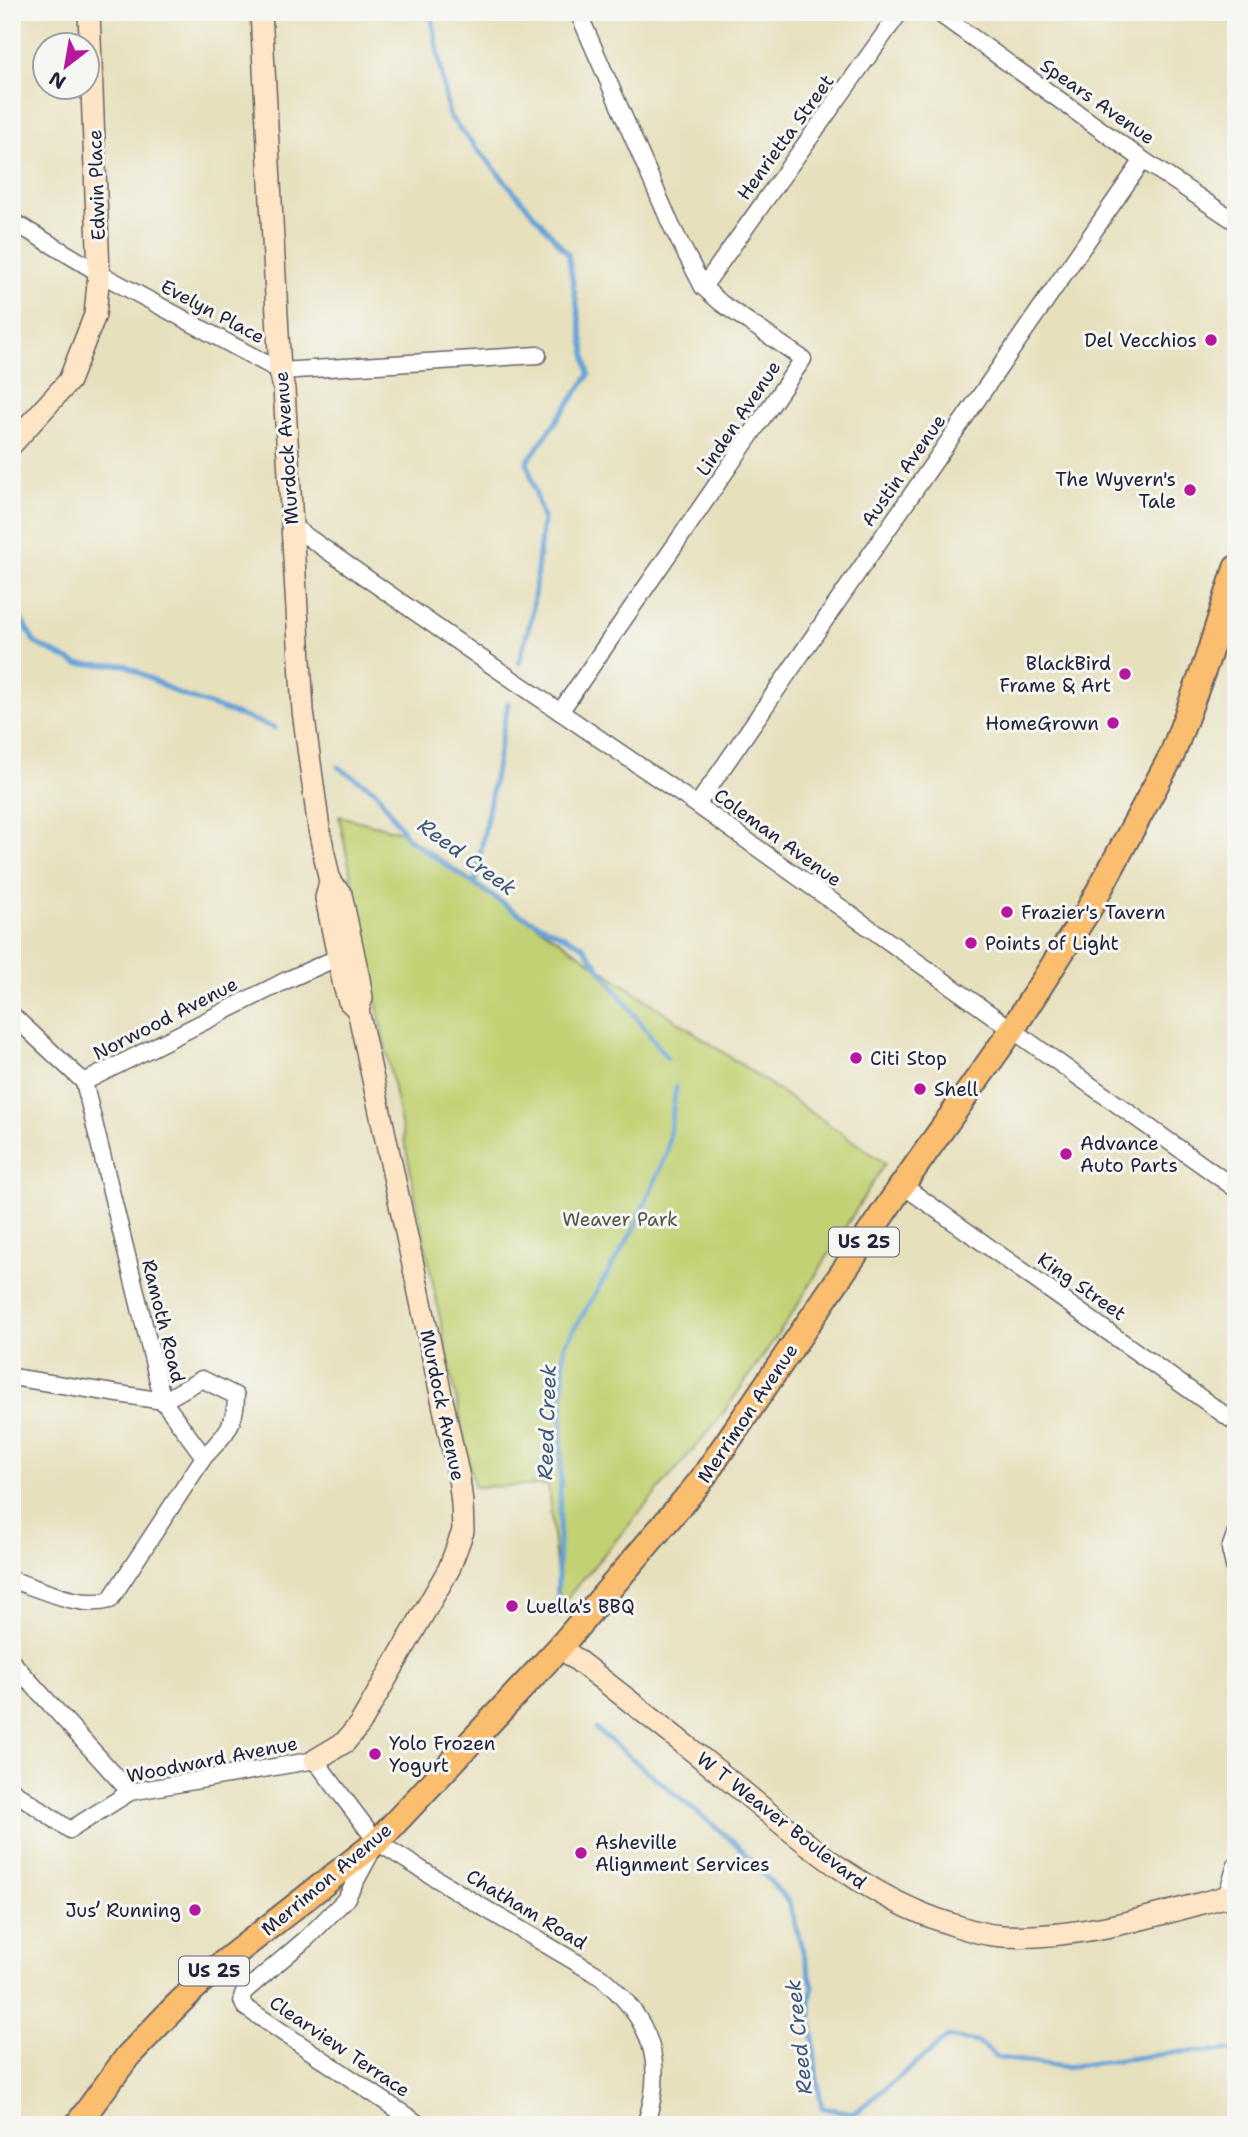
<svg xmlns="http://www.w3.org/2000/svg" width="1248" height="2137" font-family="'Shantell Sans',sans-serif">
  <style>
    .green { fill: #c2d173; stroke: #727a57; stroke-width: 2 }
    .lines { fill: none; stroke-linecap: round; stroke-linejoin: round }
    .stream { stroke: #65a3d7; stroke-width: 5 }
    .street-casing { stroke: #676468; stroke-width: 19 }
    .secondary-casing { stroke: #676468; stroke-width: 24 }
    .primary-casing { stroke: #676468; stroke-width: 28 }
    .street { stroke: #fff; stroke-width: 16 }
    .secondary { stroke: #fde5c5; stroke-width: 21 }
    .primary { stroke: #fbbd6e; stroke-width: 24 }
    .poi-dot { fill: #b5179e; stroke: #f6f6f2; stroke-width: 2.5 }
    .labels { text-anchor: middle; stroke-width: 6; stroke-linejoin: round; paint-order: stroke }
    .shield { fill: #f6f6f2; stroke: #626272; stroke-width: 2 }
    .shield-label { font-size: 18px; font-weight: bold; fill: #22223b }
    .street-label { font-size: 19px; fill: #22223b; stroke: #f6f6f2 }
    .poi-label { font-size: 19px; fill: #22223b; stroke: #f6f6f2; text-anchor: start }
    .park-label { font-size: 19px; fill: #52574c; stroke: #f6f6f2 }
    .water-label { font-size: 21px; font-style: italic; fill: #3d5679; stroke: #f6f6f2 }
  </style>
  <rect width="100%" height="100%" fill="#f6f6f2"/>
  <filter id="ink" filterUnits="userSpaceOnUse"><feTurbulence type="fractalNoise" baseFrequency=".0143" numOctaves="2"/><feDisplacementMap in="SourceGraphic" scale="14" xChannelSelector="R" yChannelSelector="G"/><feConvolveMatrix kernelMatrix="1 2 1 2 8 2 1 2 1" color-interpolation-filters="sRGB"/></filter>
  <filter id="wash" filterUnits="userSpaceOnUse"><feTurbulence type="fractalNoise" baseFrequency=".00686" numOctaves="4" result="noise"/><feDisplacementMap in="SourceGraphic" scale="28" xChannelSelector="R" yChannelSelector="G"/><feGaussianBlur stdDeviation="1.57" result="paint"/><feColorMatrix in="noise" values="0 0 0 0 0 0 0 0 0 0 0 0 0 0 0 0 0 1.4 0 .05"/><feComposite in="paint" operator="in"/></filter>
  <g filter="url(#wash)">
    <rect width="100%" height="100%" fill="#e7e0bd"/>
    <!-- green -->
    <polygon class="green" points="339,816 401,832 885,1163 790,1317 720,1418 560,1606 548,1485 474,1487"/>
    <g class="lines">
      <!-- stream -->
      <g class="stream">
        <polyline points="429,12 432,18 449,116 568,254 589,375 527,462 543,519 532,615 519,663"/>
        <polyline points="12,603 35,643 77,664 125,665 179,694 275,728"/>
        <polyline points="338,767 376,791 408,839 517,913 582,945 667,1058"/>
        <polyline points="475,883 508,703"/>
        <polyline points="557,1616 564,1346 633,1231 667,1153 676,1087"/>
        <polyline points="596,1729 736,1844 789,1902 813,1987 810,1999 816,2073 822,2108 855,2113 948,2037 977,2042 999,2058 1065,2067 1179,2052 1236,2050"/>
      </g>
    </g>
  </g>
  <g filter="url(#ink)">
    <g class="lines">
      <defs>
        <g id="street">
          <polyline points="937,12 1143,160 1236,222"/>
          <polyline points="12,221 99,273 280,371 538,355"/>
          <polyline points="703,287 900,12"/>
          <polyline points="292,526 478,656 697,805 1236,1189"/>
          <polyline points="560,712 803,359 721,303 703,287 672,227 578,12"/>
          <polyline points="697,805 1143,160"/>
          <polyline points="12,1015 84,1082 287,980 339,957 349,956"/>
          <polyline points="902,1185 1236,1423"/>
          <path d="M12 1377 163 1401 202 1379 236 1396C236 1426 223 1437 204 1457"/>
          <polyline points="1236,1532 1230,1549 1236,1574"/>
          <path d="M12 1580C41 1589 80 1609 110 1600L204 1457 163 1401 84 1082"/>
          <polyline points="12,1662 130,1792"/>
          <path d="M12 1790 70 1830 130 1792 315 1760 377 1842 474 1902 601 1977C651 2019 667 2063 645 2125"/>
          <path d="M372 1851 346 1899 307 1938 245 1991C241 1997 241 2000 245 2007L420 2125"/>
          <polyline points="1226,1897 1236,1865"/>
        </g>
        <g id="secondary">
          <polyline points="261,12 280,371 284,389 303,711 319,829 330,882 326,898 344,986 349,1001 358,1010"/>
          <polyline points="12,444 69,381 95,315 99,273 89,12"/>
          <path d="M560 1647C612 1687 663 1727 714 1768 788 1828 858 1895 951 1924 968 1930 984 1935 1002 1936 1082 1940 1159 1914 1236 1894"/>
          <polyline points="315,1760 345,1742 360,1724 449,1569 463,1531 462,1503 459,1478 358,1010 362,998 359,979 341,894 330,882"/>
        </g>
        <polyline id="primary" points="77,2125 128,2056 176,2006 209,1974 377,1842 560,1647 700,1482 901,1187 1012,1030 1089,909 1172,755 1207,660 1236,568"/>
      </defs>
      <!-- street casing -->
      <use href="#street" class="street-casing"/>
      <!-- secondary casing -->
      <use href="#secondary" class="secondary-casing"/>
      <!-- primary casing -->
      <use href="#primary" class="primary-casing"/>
      <!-- street -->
      <use href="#street" class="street"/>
      <!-- secondary -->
      <use href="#secondary" class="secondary"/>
      <!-- primary -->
      <use href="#primary" class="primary"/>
    </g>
  </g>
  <!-- markers -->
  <g class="poi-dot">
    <circle cx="1211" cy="340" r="7"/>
    <circle cx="1190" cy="490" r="7"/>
    <circle cx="1125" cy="674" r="7"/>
    <circle cx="1113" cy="723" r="7"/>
    <circle cx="1007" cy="912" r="7"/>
    <circle cx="971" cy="943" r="7"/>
    <circle cx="856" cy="1058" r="7"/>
    <circle cx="920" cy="1089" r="7"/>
    <circle cx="1066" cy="1154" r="7"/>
    <circle cx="512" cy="1606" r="7"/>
    <circle cx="375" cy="1754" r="7"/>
    <circle cx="581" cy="1853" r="7"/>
    <circle cx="195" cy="1910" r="7"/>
  </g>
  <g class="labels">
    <!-- shield labels -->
    <g class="shield">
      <rect x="829" y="1227.5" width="70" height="29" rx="5"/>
      <rect x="179" y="1956.5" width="70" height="29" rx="5"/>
    </g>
    <g class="shield-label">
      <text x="864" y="1248">US 25</text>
      <text x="214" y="1977">US 25</text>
    </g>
    <!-- street labels -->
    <g class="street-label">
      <text transform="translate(1098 101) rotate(35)" y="7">Spears Avenue</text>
      <text transform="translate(785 137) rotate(-54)" y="7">Henrietta Street</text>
      <text transform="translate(96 185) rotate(-92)" y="7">Edwin Place</text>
      <text transform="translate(213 311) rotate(28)" y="7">Evelyn Place</text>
      <text transform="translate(738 418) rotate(-56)" y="7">Linden Avenue</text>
      <text transform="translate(286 448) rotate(-94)" y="7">Murdock Avenue</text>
      <text transform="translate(903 470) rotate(-55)" y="7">Austin Avenue</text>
      <text transform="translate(778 837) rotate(36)" y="7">Coleman Avenue</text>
      <text transform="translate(165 1018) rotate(-27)" y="7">Norwood Avenue</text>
      <text transform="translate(1082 1286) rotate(35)" y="7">King Street</text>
      <text transform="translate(164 1321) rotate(76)" y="7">Ramoth Road</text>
      <text transform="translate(443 1405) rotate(78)" y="7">Murdock Avenue</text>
      <text transform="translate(747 1413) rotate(-56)" y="7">Merrimon Avenue</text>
      <text transform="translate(212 1759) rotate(-11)" y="7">Woodward Avenue</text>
      <text transform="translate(782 1820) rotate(38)" y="7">W T Weaver Boulevard</text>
      <text transform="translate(326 1879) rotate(-40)" y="7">Merrimon Avenue</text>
      <text transform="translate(527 1909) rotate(31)" y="7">Chatham Road</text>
      <text transform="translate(340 2046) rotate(34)" y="7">Clearview Terrace</text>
    </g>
    <!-- poi labels -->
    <g class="poi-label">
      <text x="1197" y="347" text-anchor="end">Del Vecchios</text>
      <text x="1176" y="486" text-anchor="end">The Wyvern's<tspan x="1176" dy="22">Tale</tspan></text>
      <text x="1111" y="670" text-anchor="end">BlackBird<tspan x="1111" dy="22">Frame &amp; Art</tspan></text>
      <text x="1099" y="730" text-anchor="end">HomeGrown</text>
      <text x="1021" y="919">Frazier's Tavern</text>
      <text x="985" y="950">Points of Light</text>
      <text x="870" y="1065">Citi Stop</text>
      <text x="934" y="1096">Shell</text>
      <text x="1080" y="1150">Advance<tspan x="1080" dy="22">Auto Parts</tspan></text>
      <text x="526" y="1613">Luella's BBQ</text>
      <text x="389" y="1750">Yolo Frozen<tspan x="389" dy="22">Yogurt</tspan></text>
      <text x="595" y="1849">Asheville<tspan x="595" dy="22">Alignment Services</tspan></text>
      <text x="181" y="1917" text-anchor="end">Jus’ Running</text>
    </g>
    <!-- park labels -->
    <g class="park-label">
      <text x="620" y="1226">Weaver Park</text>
    </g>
    <!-- water labels -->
    <g class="water-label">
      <text transform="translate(467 857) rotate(36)" y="7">Reed Creek</text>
      <text transform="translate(547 1422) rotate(-88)" y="7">Reed Creek</text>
      <text transform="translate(799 2037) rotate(-96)" y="7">Reed Creek</text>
    </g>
  </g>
  <!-- margin -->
  <rect width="1248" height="2137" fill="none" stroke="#f6f6f2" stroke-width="42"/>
  <!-- north arrow -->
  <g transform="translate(66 66) rotate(211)"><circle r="33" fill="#f6f6f2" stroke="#a1a1a9" stroke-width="2"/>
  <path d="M0-5L12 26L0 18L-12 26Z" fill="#b5179e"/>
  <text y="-10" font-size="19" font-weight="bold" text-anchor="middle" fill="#22223b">N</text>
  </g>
</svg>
